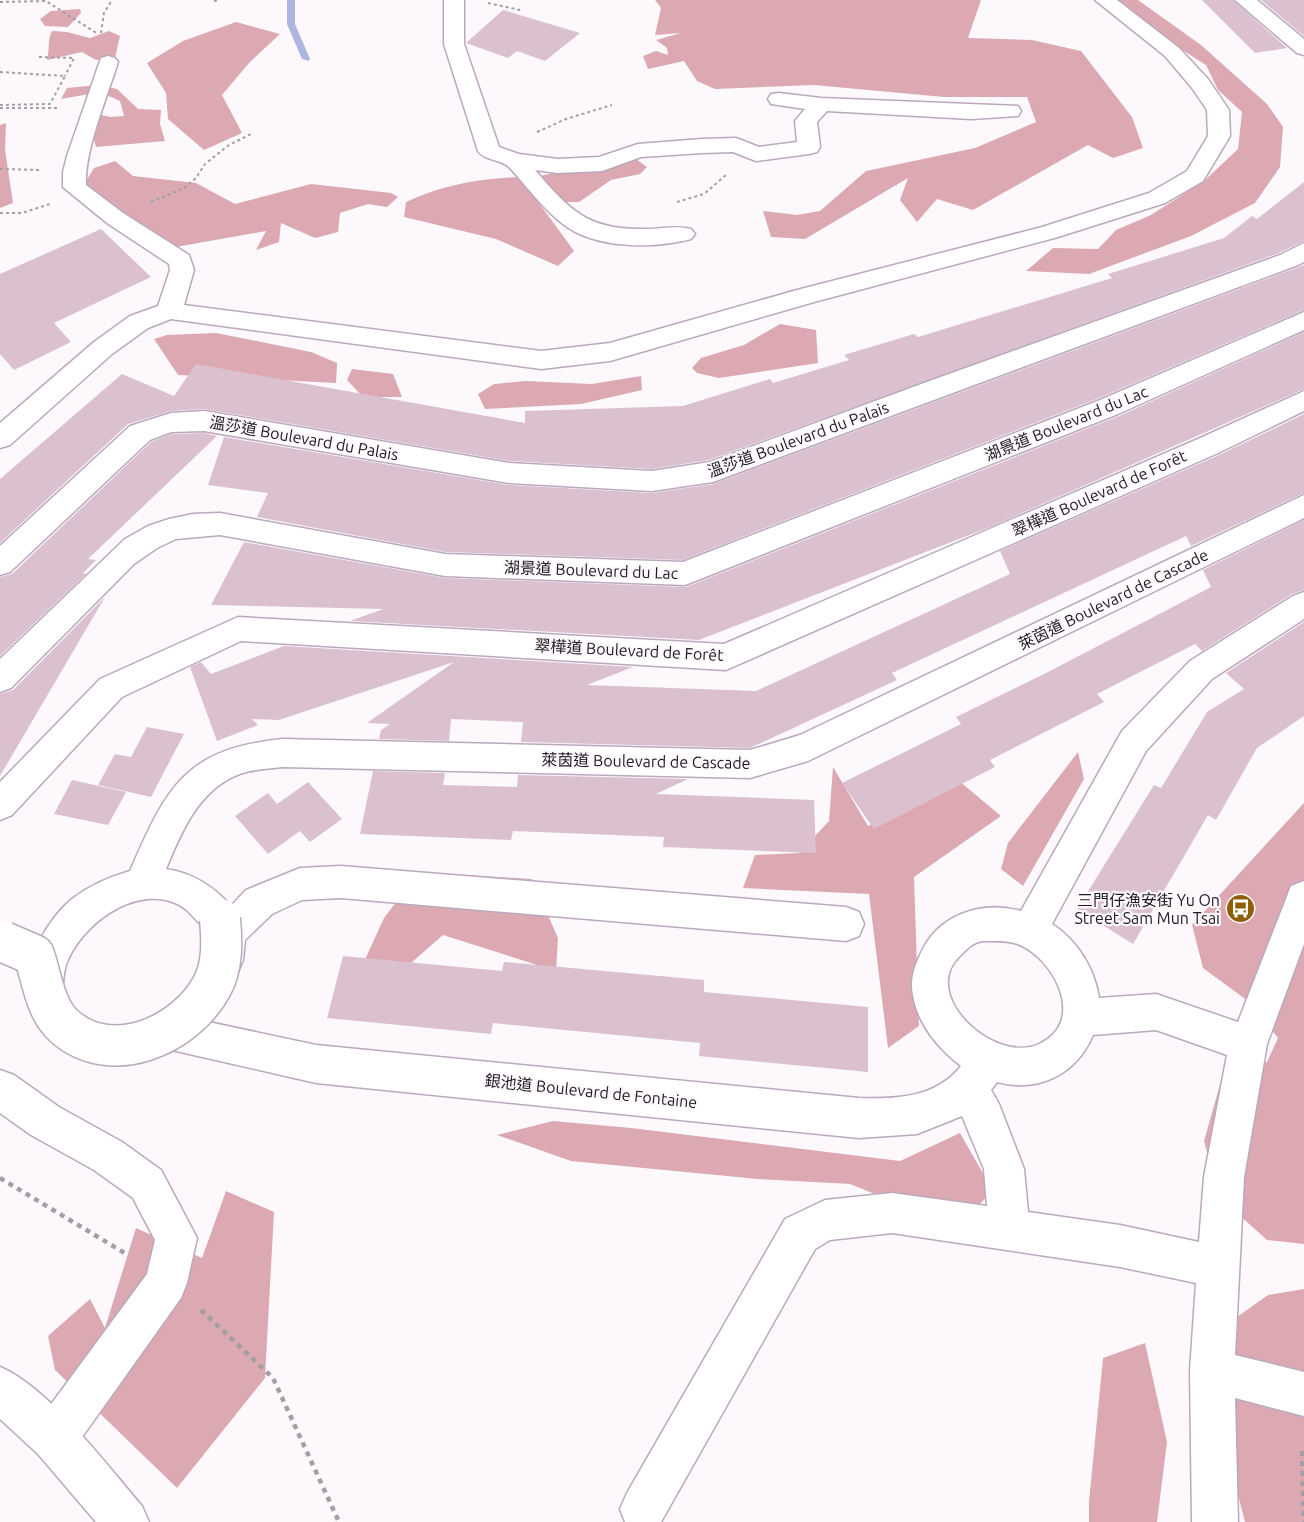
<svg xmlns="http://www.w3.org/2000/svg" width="1304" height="1522" font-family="Ubuntu,'Noto Sans TC',sans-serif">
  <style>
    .forest { fill: #dca9b2 }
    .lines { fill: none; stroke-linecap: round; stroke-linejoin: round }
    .stream { fill: #adb6e1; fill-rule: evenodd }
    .building { fill: #dbc1cf }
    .minor-casing { stroke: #baa9bd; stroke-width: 3 }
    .major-casing { stroke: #baa9bd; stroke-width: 3 }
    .path-far1 { stroke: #a39ea4; stroke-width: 2; stroke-dasharray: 3 3; stroke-linecap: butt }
    .path { stroke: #a39ea4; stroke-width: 4.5; stroke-dasharray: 5 5; stroke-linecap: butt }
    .minor { fill: #fff; fill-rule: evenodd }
    .major { fill: #fff; fill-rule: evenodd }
    .minor-bridge-casing { stroke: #baa9bd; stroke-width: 43; stroke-linecap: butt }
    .minor-bridge { stroke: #fff; stroke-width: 40 }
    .labels { text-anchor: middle; stroke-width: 4.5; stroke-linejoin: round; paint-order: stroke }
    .street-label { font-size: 16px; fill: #201a22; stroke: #fcf8fc }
    .poi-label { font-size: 16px; fill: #201a22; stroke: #fcf8fc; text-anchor: end }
  </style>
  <rect width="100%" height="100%" fill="#fcf8fc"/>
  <!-- forest -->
  <g class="forest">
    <polygon points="655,0 981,0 968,38 1032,40 1081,51 1132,117 1143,148 1113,158 1088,145 973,210 937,199 917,222 900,200 908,178 805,239 771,237 763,211 797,215 820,211 866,171 975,148 1036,122 1027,97 944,97 814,85 715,89 697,81 684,61 648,69 643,56 656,51 668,55 667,48 656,40 681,33 655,35 661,8"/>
    <polygon points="1116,0 1138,0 1201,45 1267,104 1283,127 1280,167 1255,203 1191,236 1089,274 1026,271 1053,248 1098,249 1116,230 1151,215 1204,181 1238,149 1242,112 1218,90 1206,65 1179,48"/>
    <polygon points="80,9 81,13 68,27 45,26 40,19 51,11"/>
    <polygon points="236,22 280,34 249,63 222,95 242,133 204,150 168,119 166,93 147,63 183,41"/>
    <path d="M52 31 67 32 90 38 109 31 120 36 115 58 96 60 82 52 47 60C50 50 47 40 52 31Z"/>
    <polygon points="98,85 117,89 138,109 161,110 160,124 165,141 96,147 89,121 93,113 110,117 124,116 120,101 100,92 61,99 67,88"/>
    <polygon points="6,123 5,150 13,203 0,208 0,125"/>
    <polygon points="636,159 647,167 640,174 611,180 579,202 562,202 540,176 562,171 597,171"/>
    <polygon points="115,161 133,176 196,183 235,204 311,184 391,193 398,197 387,207 368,204 340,213 338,232 315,238 281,223 279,242 256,250 266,231 159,250 80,191 94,168"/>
    <path d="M520 177 574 251 558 266 496 239 404 217 406 202C441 185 480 178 520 177Z"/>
    <polygon points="780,324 816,330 818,363 719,378 697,373 692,368 701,358 744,345"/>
    <polygon points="216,333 311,352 337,363 336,383 178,375 154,339 167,335"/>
    <polygon points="352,369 393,374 402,397 363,397 347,380"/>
    <polygon points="641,376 642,390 581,404 485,409 478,394 494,384 525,381 592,384"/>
    <polygon points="1078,752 1084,779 1023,886 1001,869 1008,843"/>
    <polygon points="833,767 868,826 952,775 1001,816 914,877 919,1026 888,1048 869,894 743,888 755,855 799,853 829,821"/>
    <polygon points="1304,803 1304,1244 1267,1240 1219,1197 1204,1141 1223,1074 1267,1062 1278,1038 1252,1004 1203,968 1192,925"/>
    <polygon points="419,872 532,879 558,938 556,971 443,935 403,970 362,966 384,918"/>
    <polygon points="553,1121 631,1128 900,1161 960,1133 993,1191 956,1227 850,1184 758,1179 571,1161 497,1135"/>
    <polygon points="226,1191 274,1212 265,1378 177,1488 55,1370 48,1336 90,1299 105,1328 136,1228 202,1258"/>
    <polygon points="1304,1289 1304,1522 1245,1522 1199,1344 1268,1295"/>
    <polygon points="1145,1343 1167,1442 1157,1522 1089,1522 1089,1502 1103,1358"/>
  </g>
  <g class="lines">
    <!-- stream -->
    <polygon class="stream" points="287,0 295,0 295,24 310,59 309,61 302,59 287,24"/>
  </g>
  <!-- building -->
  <g class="building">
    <polygon points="1202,0 1233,0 1287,48 1255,53"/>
    <polygon points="1261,0 1304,0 1304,36"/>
    <polygon points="503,10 580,33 545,61 517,51 508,58 466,43"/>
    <polygon points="1304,182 1304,241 1279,253 709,460 652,469 509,461 204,409 171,411 128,424 0,543 0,479 122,374 174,396 196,364 525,423 525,411 683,406 770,379 773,383 849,360 844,355 914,334 918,337 1112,278 1108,274 1224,238 1252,216 1257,219"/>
    <polygon points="101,229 151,277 54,323 71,342 14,370 0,354 0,274"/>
    <polygon points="1304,265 1304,310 1099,398 683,560 445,552 257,517 268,493 208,485 224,437 509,485 652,493 713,484"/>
    <polygon points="1304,332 1304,389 990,527 699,640 350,621 383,609 211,605 244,542 445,578 686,587 1119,416"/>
    <polygon points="1304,414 1304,493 1191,546 1186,536 892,673 897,680 750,748 521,742 523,722 451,719 449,741 379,739 381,730 390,724 367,723 454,662 279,720 252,719 258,725 217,741 190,667 201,662 211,674 284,646 633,667 587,685 756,691 1010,574 1000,551 1219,455"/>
    <polygon points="204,433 217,436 88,559 96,560 83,573 86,574 0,656 0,577 12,574 151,442 171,434"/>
    <polygon points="1304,520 1304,590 1292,594 1202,651 1195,644 1097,694 1104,702 990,760 995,767 874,829 842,783 961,724 956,717 1050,671 1211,587 1203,570"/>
    <polygon points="105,597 0,776 0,694 13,690"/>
    <polygon points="1304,622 1304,716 1257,748 1216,820 1208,815 1133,944 1077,909 1154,785 1161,788 1207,712 1244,689 1226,673"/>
    <polygon points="147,727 184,734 151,797 98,785 115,754 131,757"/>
    <polygon points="373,771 445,773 443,785 517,787 518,775 688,779 656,794 814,800 816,853 663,847 664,837 513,831 511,840 360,834"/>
    <polygon points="72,780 126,792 108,825 54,814"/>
    <polygon points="308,782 342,819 310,842 300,831 268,854 235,816 268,793 277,804"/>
    <polygon points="343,956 502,971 504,962 704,980 704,992 868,1007 868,1072 699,1056 700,1043 493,1023 491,1034 327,1018"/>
  </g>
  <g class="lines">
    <defs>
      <g id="minor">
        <path d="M444 0H464V44L499 147 519 154 558 159 599 157 638 144 702 139 736 138 759 147 797 142 795 121 805 109 771 104 768 99 771 94 779 93 821 98 1018 106 1021 111 1018 116 971 119 827 111 817 122 820 147 817 152 809 154 756 161 733 152 702 153 641 157 602 171 558 173 535 170C570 211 588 230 645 229 660 229 677 225 691 229L695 234 691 239C653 249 595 249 563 224 542 208 527 186 509 167 501 159 485 161 478 151L444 44Z"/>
        <path d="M1095 0H1117L1179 48 1208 79 1229 110 1230 136 1203 181 1165 203 1058 237 814 302 610 361 541 369 171 319 148 328 112 354 10 445 0 448V423L94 342 130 316 158 306 170 270 169 264 107 223 63 187V172L67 156 101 58 108 56 115 58 118 62C108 95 84 151 86 185L123 213 189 255 194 270 184 305 541 351 610 343 797 290 1042 227 1149 193 1187 171 1208 136 1207 110 1192 88 1165 56Z"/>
        <polygon points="1235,0 1257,0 1304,39 1304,55 1297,53"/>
        <polygon points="1304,243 1304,262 1298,265 713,482 652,491 509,483 204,431 171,432 150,440 10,572 0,575 0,546 130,426 171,413 204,411 509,463 652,471 710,462 924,383 1280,255"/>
        <polygon points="1304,312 1304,330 1118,414 685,585 445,576 220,535 176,539 157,548 134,564 11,688 0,692 0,659 125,539 148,526 169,519 193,514 220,513 445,554 683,562 1100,400"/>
        <polygon points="1304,391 1304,411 1218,453 726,670 241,641 122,697 12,815 0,820 0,782 100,679 238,617 724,644 1198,439"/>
        <path d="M1304 495V518L808 761 750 778 283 767C268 769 252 769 237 775 198 791 181 833 166 869 193 873 213 886 231 906L246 890 300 868 341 866 846 907 859 912 864 924 859 936 846 941 341 898 302 900 272 914 245 940 243 960 238 972 225 977 212 972 207 960 210 932C197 925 191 909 175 903 133 886 83 924 67 962 61 978 65 991 58 1007L45 1012 32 1007C29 1001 26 995 26 989 24 960 50 917 72 899 89 886 109 877 130 871 167 786 185 749 283 739L750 750 800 735Z"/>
        <path d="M1304 592V619L1212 679 1146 751 1052 924C1077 940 1095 969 1099 998L1156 994 1238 1022 1291 886 1304 881V944L1267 1044 1244 1177 1235 1355 1304 1372V1416L1235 1398 1238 1522H1192L1190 1371 1196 1283 1120 1267 892 1233 830 1240 815 1249 661 1522H625L620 1509 627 1493 785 1219 825 1200 892 1193 987 1206 984 1169 962 1116 917 1134 859 1138 316 1083 176 1051 163 1046 157 1033 163 1020 176 1015 316 1045 859 1098C897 1099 936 1098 961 1066 939 1049 918 1025 913 995 910 980 914 968 920 955 937 915 980 900 1021 911L1122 731 1190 661 1293 596ZM982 941C994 941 1007 940 1018 944 1055 959 1087 1022 1039 1044 995 1065 918 995 960 956 967 949 972 943 982 941ZM1156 1030 1227 1055 1204 1177 1199 1242 1120 1225 1028 1212 1024 1169 999 1104 991 1090 997 1082C1038 1093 1076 1075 1093 1035Z"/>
        <polygon points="0,1070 14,1075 59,1107 122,1142 161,1170 197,1238 187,1283 181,1298 70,1454 54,1460 38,1454 32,1438 38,1422 147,1274 155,1240 133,1198 94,1170 31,1135 0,1113"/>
      </g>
      <path id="major" d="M0 1367C48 1387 107 1465 142 1506L149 1522H96L38 1454 0 1419Z"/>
    </defs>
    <!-- minor casing -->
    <use href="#minor" class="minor-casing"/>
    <!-- major casing -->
    <use href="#major" class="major-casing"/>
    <!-- path-far1 -->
    <g class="path-far1">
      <polyline points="214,1 220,0"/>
      <polyline points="0,2 46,1 98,34"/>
      <polyline points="488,3 520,10"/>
      <polyline points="101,33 104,13 112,0"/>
      <polyline points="39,57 74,58 65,76"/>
      <polyline points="0,72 65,76 50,104 0,105"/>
      <polyline points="0,108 60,108"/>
      <polyline points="537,132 566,119 612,105"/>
      <polyline points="0,169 41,170"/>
      <polyline points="151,202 184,188 196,178 205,164 229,145 251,134"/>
      <polyline points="677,202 704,194 726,175"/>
      <polyline points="0,213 22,213 50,204"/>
    </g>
    <!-- path -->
    <g class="path">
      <polyline points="0,1178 128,1255"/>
      <polyline points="201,1310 273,1378 339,1522"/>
      <polyline points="1302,1451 1304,1522"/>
    </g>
    <!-- minor -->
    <use href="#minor" class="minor"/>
    <!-- major -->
    <use href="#major" class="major"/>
    <defs>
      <path id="minor-bridge" d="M4 942 34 955C42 978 45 1009 64 1026 111 1068 185 1036 212 986 223 966 222 941 220 919"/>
    </defs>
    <!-- minor-bridge casing -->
    <use href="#minor-bridge" class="minor-bridge-casing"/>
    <!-- minor-bridge -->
    <use href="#minor-bridge" class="minor-bridge"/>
  </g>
  <!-- icons -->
  <defs>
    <symbol id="bus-disc" viewBox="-11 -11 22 22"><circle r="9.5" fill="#8e5f07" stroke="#fcf8fc"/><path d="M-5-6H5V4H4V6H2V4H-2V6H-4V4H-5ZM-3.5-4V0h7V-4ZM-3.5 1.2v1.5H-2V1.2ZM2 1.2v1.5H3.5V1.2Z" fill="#fff"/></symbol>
  </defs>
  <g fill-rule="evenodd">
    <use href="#bus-disc" x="1224" y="892" width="33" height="33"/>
  </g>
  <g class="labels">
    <!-- street labels -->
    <g class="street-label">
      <text transform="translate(1066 423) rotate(-22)" y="6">湖景道 Boulevard du Lac</text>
      <text transform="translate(304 438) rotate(10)" y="6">溫莎道 Boulevard du Palais</text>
      <text transform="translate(798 439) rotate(-20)" y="6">溫莎道 Boulevard du Palais</text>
      <text transform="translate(1099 493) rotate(-24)" y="6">翠樺道 Boulevard de Forêt</text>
      <text transform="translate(591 570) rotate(2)" y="6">湖景道 Boulevard du Lac</text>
      <text transform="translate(1113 599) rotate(-26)" y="6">萊茵道 Boulevard de Cascade</text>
      <text transform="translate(629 650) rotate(3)" y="6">翠樺道 Boulevard de Forêt</text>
      <text transform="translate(646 761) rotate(1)" y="6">萊茵道 Boulevard de Cascade</text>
      <text transform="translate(591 1091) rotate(6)" y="6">銀池道 Boulevard de Fontaine</text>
    </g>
    <!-- poi labels -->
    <g class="poi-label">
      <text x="1220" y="906">三門仔漁安街 Yu On<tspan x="1220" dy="18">Street Sam Mun Tsai</tspan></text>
    </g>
  </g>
</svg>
